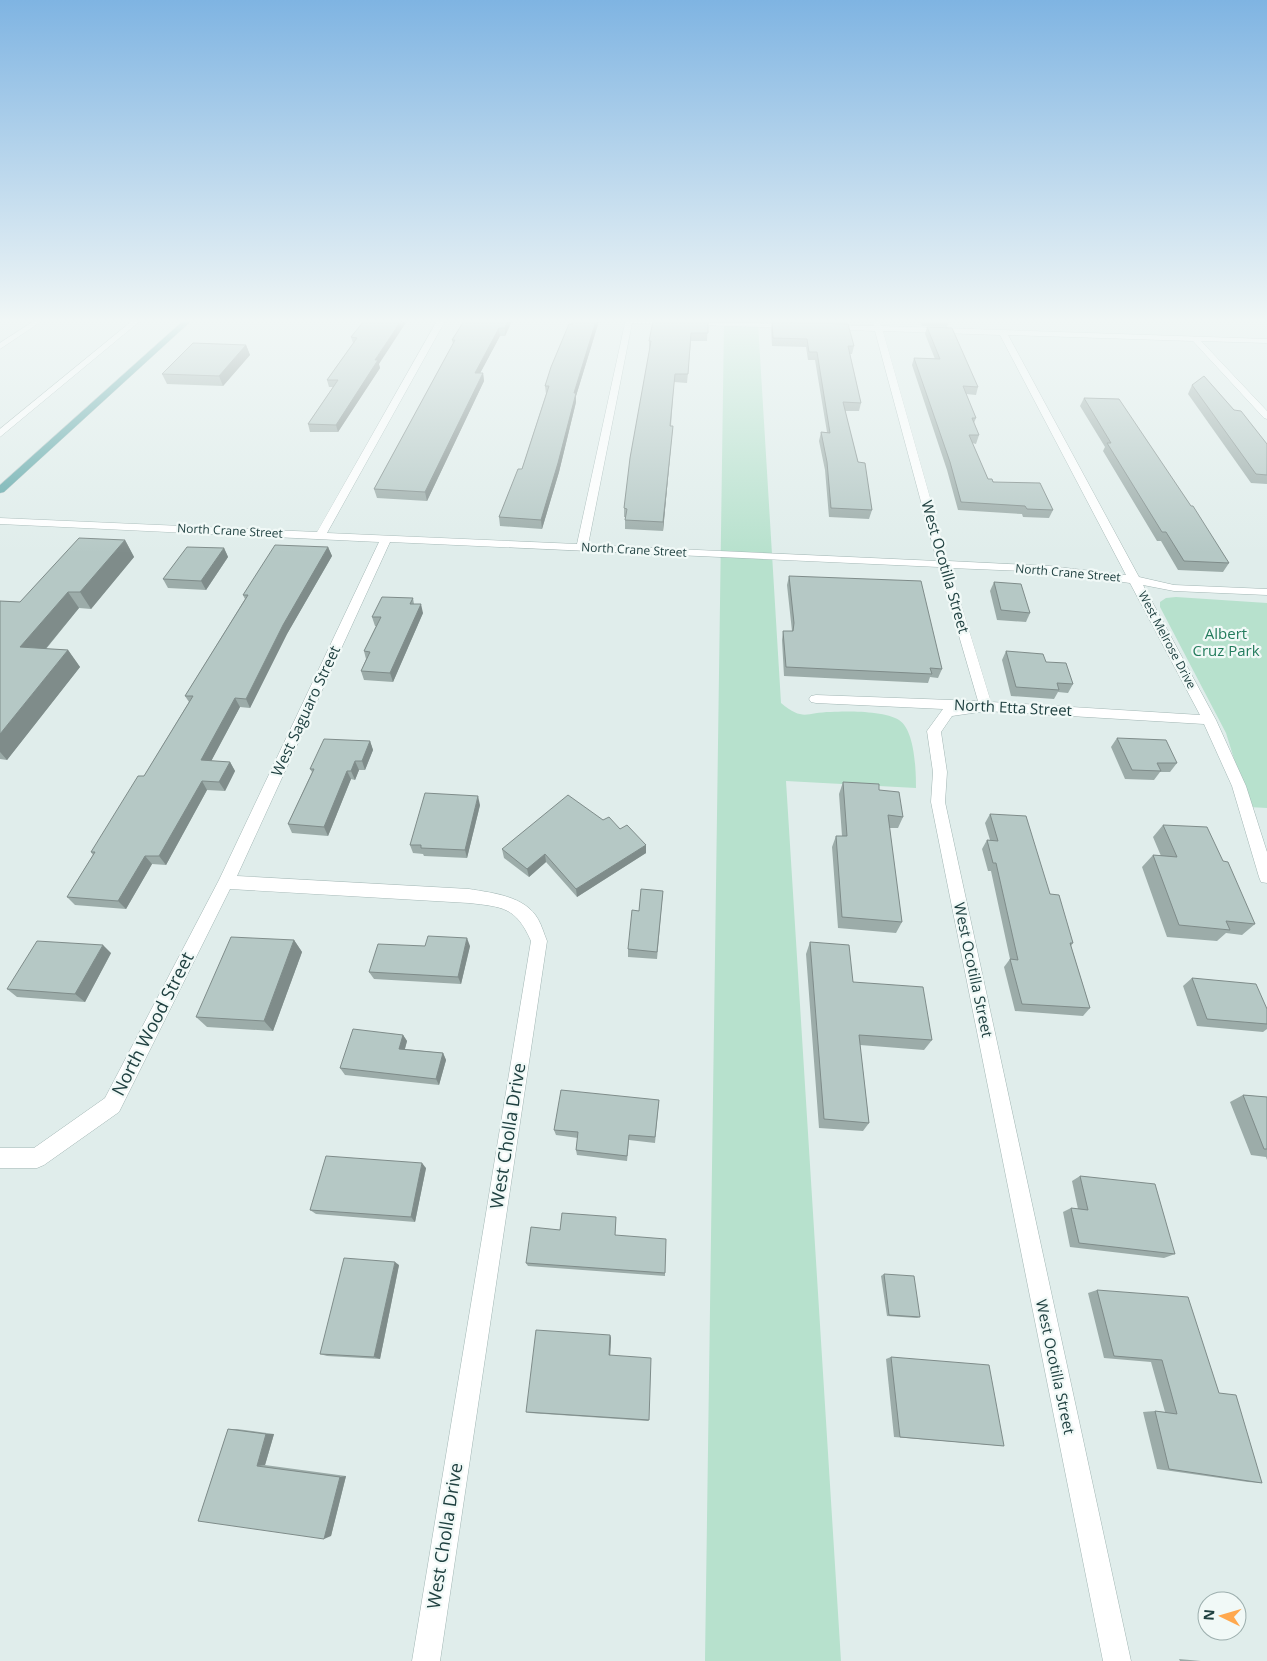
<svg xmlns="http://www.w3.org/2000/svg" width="1267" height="1661" font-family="'Open Sans',sans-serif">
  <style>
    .green { fill: #b7e1cd }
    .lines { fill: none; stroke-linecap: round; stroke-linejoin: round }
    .minor-casing { stroke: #a2b6b4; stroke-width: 1 }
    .major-casing { stroke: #c0caca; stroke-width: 1 }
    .minor { fill: #fff; fill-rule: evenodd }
    .major { fill: #60a7a8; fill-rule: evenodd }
    .wall { fill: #9caca9 }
    .shaded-wall { fill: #7f8c8a }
    .building { fill: #b5c8c5; stroke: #7f8c8a }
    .labels { text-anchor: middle; stroke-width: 4.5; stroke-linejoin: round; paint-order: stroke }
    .far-street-label { font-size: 12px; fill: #1f4040; stroke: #f1f9f7 }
    .street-label { font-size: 15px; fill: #1f4040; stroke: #f1f9f7 }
    .park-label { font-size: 15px; fill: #247c5d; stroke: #f1f9f7 }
    .near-street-label { font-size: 18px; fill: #1f4040; stroke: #f1f9f7 }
  </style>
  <rect width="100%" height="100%" fill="#e0edeb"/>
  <!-- green -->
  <g class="green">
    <path d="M724 321H769V322L758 323 781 703C804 722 806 712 831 712 848 711 885 711 899 720 915 730 916 771 916 788L786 781 841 1661H705Z"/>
    <polygon points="1176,597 1267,603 1267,808 1249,807 1226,733 1160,607 1160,602 1166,598"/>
  </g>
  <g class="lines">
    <defs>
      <g id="minor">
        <polygon points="34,321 42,321 0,349 0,343"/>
        <polygon points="132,321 140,321 0,437 0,429"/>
        <path d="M437 321H445L327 533 577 544 625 323 623 321 791 324 795 326 794 328 632 323 588 545 937 561 875 331 829 329 825 327 826 325 874 326 873 321H879L881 326 1267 339V343L1201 341 1267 411V419L1264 418 1193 341 1008 335 1139 577 1174 585 1267 589V595L1174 591 1143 585 1216 720 1246 786 1267 852V883L1261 882 1259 877 1232 786 1204 724 986 711 952 716 941 732 947 772 945 802 1131 1661H1103L931 802 933 772 927 731 943 709 816 703 811 702 809 699 811 696 816 695 978 701 939 567 390 542 237 876 469 889C493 893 525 896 538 919 542 926 544 934 547 941L440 1661H412L531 941C516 907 503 907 469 903L230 889 119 1112 44 1165 37 1168H0V1148H34L105 1098 219 880 379 542 0 524V518L317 532ZM883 331 1000 335 1126 575 1049 566 948 561ZM950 568 1049 572 1130 583 1200 715 991 702Z"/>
      </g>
      <polygon id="major" points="183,321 191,321 4,492 0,493 0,485"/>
    </defs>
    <!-- minor casing -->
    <use href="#minor" class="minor-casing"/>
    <!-- major casing -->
    <use href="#major" class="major-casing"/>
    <!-- minor -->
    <use href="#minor" class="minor"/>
    <!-- major -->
    <use href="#major" class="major"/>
  </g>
  <!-- wall -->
  <g class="wall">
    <polygon points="364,321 380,368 338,432 310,432 308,424 333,387 329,387 327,380 353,343 351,337"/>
    <polygon points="464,321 512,321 505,336 500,336 480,373 483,373 484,381 427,501 377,498 374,489 453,344 452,340"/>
    <polygon points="575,321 599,321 576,396 576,402 559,472 542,529 500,526 499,517 522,469 546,394 545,386"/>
    <polygon points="708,321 707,341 691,341 687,383 674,382 671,426 673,426 672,435 663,531 625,529 625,517 624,517 624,508 650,349 649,349 649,341"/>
    <polygon points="771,321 845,321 844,324 793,322 854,346 852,354 850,354 861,403 859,411 845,411 858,462 872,510 869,519 829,517 825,470 819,441 821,432 827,432 815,360 808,360 806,347 772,346 771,329 772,322 771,322"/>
    <polygon points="920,321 949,321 947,327 922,326"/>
    <polygon points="927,327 978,387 976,395 966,394 976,418 974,423 979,435 976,444 972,443 988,479 1053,510 1049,518 1023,517 1022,514 958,510 947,470 912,365 914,358 935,359 925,334"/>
    <polygon points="246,345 250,355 223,386 167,384 162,374"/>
    <polygon points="1192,385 1234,410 1267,444 1267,484 1251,483 1188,394"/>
    <polygon points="1084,398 1229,563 1223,572 1178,570 1161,541 1157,541 1103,451 1105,447 1080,406"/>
    <polygon points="125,540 134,557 91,609 79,608 46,649 68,650 80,667 7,760 0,759 0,601 20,602"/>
    <polygon points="328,547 332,556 287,634 250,708 240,707 211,761 230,762 235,771 225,791 207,790 166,865 152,864 126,909 75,905 67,897 93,855 91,852 144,776 189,702 185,696 245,599 243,595"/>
    <polygon points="224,548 228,557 206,590 168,588 163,579"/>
    <polygon points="789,576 942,669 938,678 930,677 928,683 784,676 782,640 783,631 792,631 787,585"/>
    <polygon points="994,582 1030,613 1026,622 997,620 990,591"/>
    <polygon points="413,598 414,604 423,613 393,682 364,680 361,671 366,659 364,651 376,626 375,626 372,617"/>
    <polygon points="1006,651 1046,662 1073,684 1068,693 1058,692 1054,699 1011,696 1002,660"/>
    <polygon points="1117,738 1177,763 1170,772 1160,772 1154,780 1125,779 1111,747"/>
    <polygon points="370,741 373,750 365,770 359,770 355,780 351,779 328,836 292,833 288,824 312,772 310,769"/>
    <polygon points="843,782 879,790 903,817 898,828 889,828 902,922 896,933 838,928 832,847 836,836 842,836 839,794"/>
    <polygon points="480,805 467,858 424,856 423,854 413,853 410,845"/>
    <polygon points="990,814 1050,894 1073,943 1071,946 1090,1008 1083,1016 1015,1011 1004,967 1010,959 991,871 988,871 982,849 987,840 990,840 985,823"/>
    <polygon points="603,820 620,829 646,845 646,853 577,897 546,862 529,877 504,858 502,849"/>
    <polygon points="1163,825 1223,861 1255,924 1242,935 1226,933 1217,941 1167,937 1142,867 1153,855 1161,856 1153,837"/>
    <polygon points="663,891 657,959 628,957 628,949"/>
    <polygon points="294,940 302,952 273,1031 207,1027 196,1017"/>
    <polygon points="810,942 853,982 932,1040 924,1050 860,1045 869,1123 863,1131 819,1128 806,954"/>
    <polygon points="425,946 470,946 461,984 374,979 369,972"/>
    <polygon points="111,953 85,1002 17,997 7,989"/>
    <polygon points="1192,978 1267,1009 1267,1029 1263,1032 1197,1026 1183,986"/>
    <polygon points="403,1035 407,1041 405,1049 443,1053 446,1060 439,1085 345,1075 340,1068"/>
    <polygon points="1243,1095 1267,1097 1267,1160 1266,1157 1251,1155 1230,1102"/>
    <polygon points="659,1100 655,1143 629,1140 627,1161 577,1155 576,1150 578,1138 556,1135 554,1130"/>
    <polygon points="426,1168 415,1222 316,1214 310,1210"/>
    <polygon points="1080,1176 1175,1254 1164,1258 1070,1247 1063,1212 1071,1208 1078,1209 1072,1181"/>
    <polygon points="616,1217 615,1235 665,1273 665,1276 528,1266 526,1263 560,1230"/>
    <polygon points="399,1265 380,1359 327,1356 320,1354"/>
    <polygon points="884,1274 920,1317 917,1318 887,1316 881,1276"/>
    <polygon points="1097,1290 1219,1393 1262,1483 1248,1482 1157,1469 1143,1412 1155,1411 1165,1412 1151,1362 1104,1358 1088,1293"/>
    <polygon points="610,1335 611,1338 610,1355 649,1420 648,1421 530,1413 526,1412"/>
    <polygon points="891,1357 1004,1446 894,1437 886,1359"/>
    <polygon points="228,1429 237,1429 274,1434 265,1465 346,1476 331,1536 198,1521"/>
    <polygon points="1179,1659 1201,1661 1180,1661"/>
  </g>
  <!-- shaded-wall -->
  <g class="shaded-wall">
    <polygon points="401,321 407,321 379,364 380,368 338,432 336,425 375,360"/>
    <polygon points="508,321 512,321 505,336 505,328"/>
    <polygon points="596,321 599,321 576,396 576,402 559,472 542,529 541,520 574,393"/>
    <polygon points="499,328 500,336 476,381 475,373"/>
    <polygon points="246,345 250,355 223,386 219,376"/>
    <polygon points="483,373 484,381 427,501 425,492"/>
    <polygon points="673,426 672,435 663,531 663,522"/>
    <polygon points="125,540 134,557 91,609 80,592"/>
    <polygon points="328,547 332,556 287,634 250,708 246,699 283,625"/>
    <polygon points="224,548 228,557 206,590 201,581"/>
    <polygon points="68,592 79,608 33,664 20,647"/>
    <polygon points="421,604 423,613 393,682 390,673"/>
    <polygon points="68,650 80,667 7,760 0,752 0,734"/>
    <polygon points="235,698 240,707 207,769 201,760"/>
    <polygon points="370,741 373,750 365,770 362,761"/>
    <polygon points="355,761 359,770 355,780 351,771"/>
    <polygon points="230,762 235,771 225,791 219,782"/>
    <polygon points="347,771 351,779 328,836 324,827"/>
    <polygon points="202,781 207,790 166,865 159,856"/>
    <polygon points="478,796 480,805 467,858 465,850"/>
    <polygon points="646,845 646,853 577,897 576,889"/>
    <polygon points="545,854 546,862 529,877 527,869"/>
    <polygon points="145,856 152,864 126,909 118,901"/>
    <polygon points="467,938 470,946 461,984 458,977"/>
    <polygon points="294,940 302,952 273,1031 264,1021"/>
    <polygon points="103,945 111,953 85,1002 75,994"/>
    <polygon points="403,1035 407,1041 403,1055 399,1049"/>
    <polygon points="443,1053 446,1060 439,1085 436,1079"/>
    <polygon points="422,1163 426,1168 415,1222 411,1217"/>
    <polygon points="395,1262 399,1265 380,1359 374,1357"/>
    <polygon points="610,1335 611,1338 610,1358 609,1355"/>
    <polygon points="266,1434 274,1434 265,1465 257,1466"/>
    <polygon points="346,1476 331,1536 324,1539 340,1477"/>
  </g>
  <!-- building -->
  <g class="building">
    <polygon points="364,321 401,321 375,360 378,360 336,425 308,424 338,380 327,380 357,338 351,337"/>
    <polygon points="464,321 508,321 505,328 499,328 475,373 483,373 425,492 374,489 455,340 452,340"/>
    <polygon points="575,321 596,321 574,393 576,393 558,463 541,520 499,517 518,469 522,469 549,386 545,386 551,367 569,324 573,324"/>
    <polygon points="653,321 708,321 708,333 691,333 688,374 675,374 670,426 673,426 663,522 625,520 627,509 624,508 630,458 651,341 649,341"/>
    <polygon points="772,322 848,324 854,346 848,346 861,403 843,402 858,462 865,463 872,510 831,508 827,462 821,432 830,433 817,352 809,352 807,339 773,338"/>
    <polygon points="927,327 952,328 978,387 963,386 976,418 972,418 979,435 969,435 988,479 992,479 993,482 1040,483 1053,510 1027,509 1025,506 961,502 950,462 914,358 940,359"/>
    <polygon points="193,343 246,345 219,376 162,374"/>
    <polygon points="1204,376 1234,410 1241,411 1267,444 1267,475 1256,474 1192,385"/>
    <polygon points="1084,398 1119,399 1191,506 1193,506 1229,563 1184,561 1166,532 1162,532 1107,443 1111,443"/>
    <polygon points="79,538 125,540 80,592 68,592 20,647 68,650 0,734 0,601 20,602"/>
    <polygon points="275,545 328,547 283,625 246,699 235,698 201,760 230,762 219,782 202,781 159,856 145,856 118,901 67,897 95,852 91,852 138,776 144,776 193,696 185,696 248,595 243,595"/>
    <polygon points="187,547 224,548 201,581 163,579"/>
    <polygon points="789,576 921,581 942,669 930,668 932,674 786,667 783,631 793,631 794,623"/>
    <polygon points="994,582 1021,584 1030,613 1001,610"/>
    <polygon points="382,597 413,598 410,604 421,604 390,673 361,671 370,652 364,651 381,617 372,617"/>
    <polygon points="1006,651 1043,654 1046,662 1066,663 1073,684 1057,683 1059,690 1016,687"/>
    <polygon points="1117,738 1166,740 1177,763 1157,763 1161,771 1132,770"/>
    <polygon points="324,739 370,741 362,761 355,761 351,771 347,771 324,827 288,824 314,769 310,769"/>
    <polygon points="843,782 879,784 879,790 899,792 903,817 888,815 902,922 842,917 836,836 847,836"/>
    <polygon points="425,793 478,796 465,850 421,848 421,845 410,845"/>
    <polygon points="568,795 603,820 609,817 620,829 627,825 646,845 576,889 545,854 527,869 502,849"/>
    <polygon points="990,814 1026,816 1050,894 1059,895 1073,943 1070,943 1090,1008 1022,1004 1010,959 1018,960 996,863 993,863 987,840 998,841"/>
    <polygon points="1163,825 1207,827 1223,861 1228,862 1255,924 1226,921 1230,930 1179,925 1153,855 1177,857"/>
    <polygon points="641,889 663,891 657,952 628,949 632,910 639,911"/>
    <polygon points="428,936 467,938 458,977 369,972 378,944 425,946"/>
    <polygon points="231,937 294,940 264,1021 196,1017"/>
    <polygon points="37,941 103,945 75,994 7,989"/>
    <polygon points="810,942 849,945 853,982 923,987 932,1040 859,1035 869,1123 824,1119"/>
    <polygon points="1192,978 1256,984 1267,1009 1267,1024 1207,1019"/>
    <polygon points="353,1029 403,1035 399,1049 443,1053 436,1079 340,1068"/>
    <polygon points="561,1090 659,1100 655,1137 629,1135 627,1156 576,1150 578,1132 554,1130"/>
    <polygon points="1243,1095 1267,1097 1267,1149 1264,1149"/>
    <polygon points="326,1156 422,1163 411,1217 310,1210"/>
    <polygon points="1080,1176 1155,1184 1175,1254 1079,1243 1071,1208 1088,1210"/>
    <polygon points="562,1213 616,1217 615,1235 666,1239 665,1273 526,1263 531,1227 560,1230"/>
    <polygon points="344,1258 395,1262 374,1357 320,1354"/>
    <polygon points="884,1274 914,1276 920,1317 889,1315"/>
    <polygon points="1097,1290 1188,1297 1219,1393 1236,1395 1262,1483 1169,1469 1155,1411 1177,1414 1162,1360 1114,1356"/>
    <polygon points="536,1330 610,1335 609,1355 651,1358 649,1420 526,1412"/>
    <polygon points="891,1357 989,1365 1004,1446 900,1437"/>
    <polygon points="228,1429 266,1434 257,1466 340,1477 324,1539 198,1521"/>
  </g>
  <!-- sky -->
  <linearGradient id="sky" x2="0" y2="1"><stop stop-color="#7fb4e2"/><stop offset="0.58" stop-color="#f1f7f6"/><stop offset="1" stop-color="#f1f7f6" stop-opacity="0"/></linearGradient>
  <rect width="1267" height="553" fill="url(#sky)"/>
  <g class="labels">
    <!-- far-street labels -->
    <g class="far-street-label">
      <text transform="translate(230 531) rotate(3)" y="4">North Crane Street</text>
      <text transform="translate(634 550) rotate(3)" y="4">North Crane Street</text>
      <text transform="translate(1068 573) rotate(5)" y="4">North Crane Street</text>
      <text transform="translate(1167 640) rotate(62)" y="4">West Melrose Drive</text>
    </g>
    <!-- street labels -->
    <g class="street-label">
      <text transform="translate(945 567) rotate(74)" y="5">West Ocotilla Street</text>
      <text transform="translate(1013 708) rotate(3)" y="5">North Etta Street</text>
      <text transform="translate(306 711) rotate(-65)" y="5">West Saguaro Street</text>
      <text transform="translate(973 970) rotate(78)" y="5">West Ocotilla Street</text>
      <text transform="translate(1055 1367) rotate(78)" y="5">West Ocotilla Street</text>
    </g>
    <!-- park labels -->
    <g class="park-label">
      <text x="1226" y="639">Albert<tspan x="1226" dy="17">Cruz Park</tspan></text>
    </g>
    <!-- near-street labels -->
    <g class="near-street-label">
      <text transform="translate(153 1024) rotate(-63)" y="6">North Wood Street</text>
      <text transform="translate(508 1136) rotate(-81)" y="6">West Cholla Drive</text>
      <text transform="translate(445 1536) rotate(-81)" y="6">West Cholla Drive</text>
    </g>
  </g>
  <!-- north arrow -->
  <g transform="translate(1222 1616) rotate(275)"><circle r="24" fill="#f1f9f7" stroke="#9dafae"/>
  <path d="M0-4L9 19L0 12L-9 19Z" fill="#ffa84d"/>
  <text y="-8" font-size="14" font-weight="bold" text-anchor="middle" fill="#1f4040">N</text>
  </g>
</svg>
